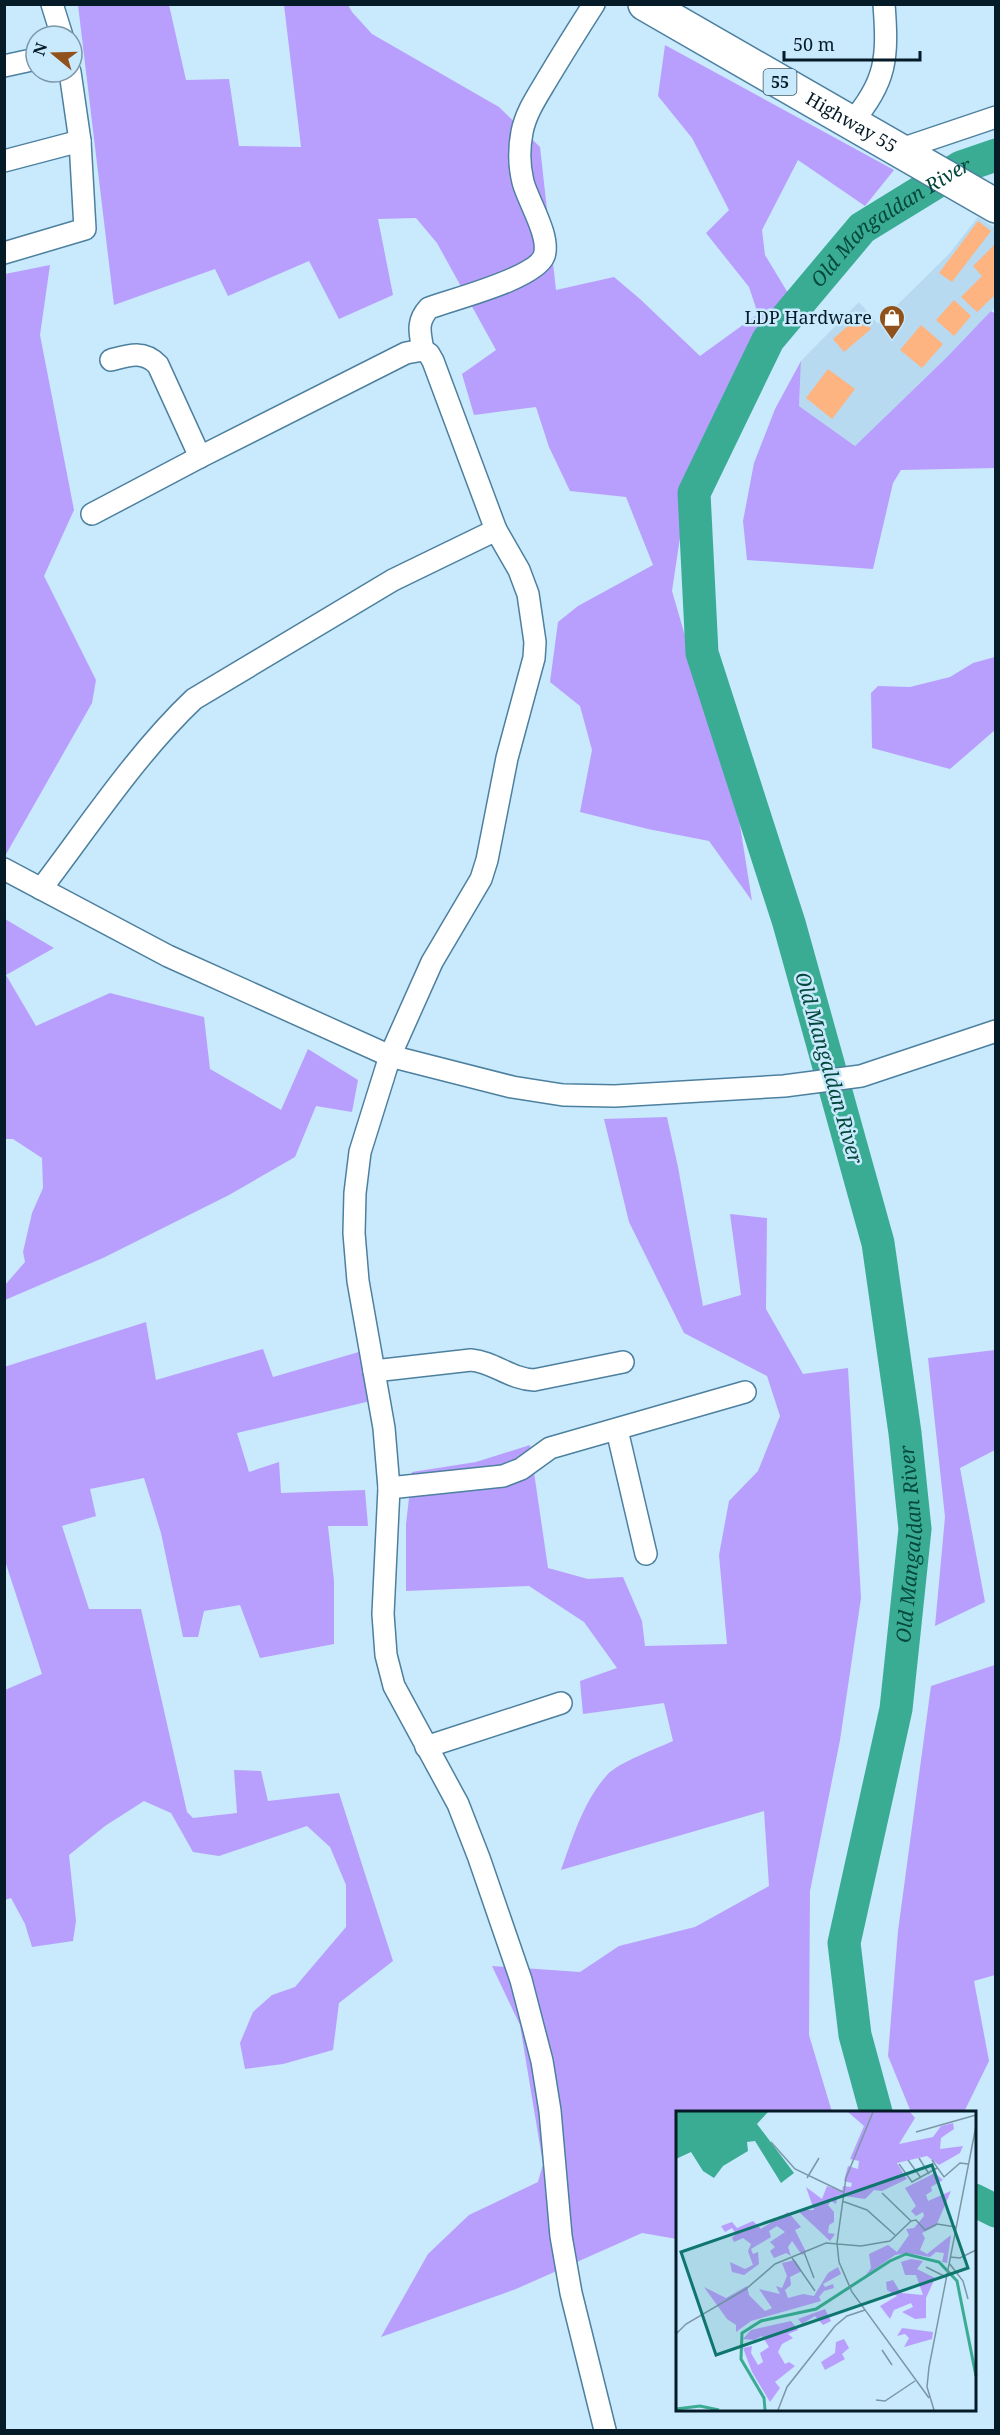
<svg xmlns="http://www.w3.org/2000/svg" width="1000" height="2435" font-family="'Noto Serif',serif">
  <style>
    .built { fill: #b7daf1 }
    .forest { fill: #b99ffd }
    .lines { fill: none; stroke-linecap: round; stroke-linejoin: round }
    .river { stroke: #3aac94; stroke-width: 33 }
    .building { fill: #fdb481 }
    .minor-casing { stroke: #4d809f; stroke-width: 24 }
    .trunk-casing { stroke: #4d809f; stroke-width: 36 }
    .minor { stroke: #fff; stroke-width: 21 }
    .trunk { stroke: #fff; stroke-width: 33 }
    .labels { text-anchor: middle; stroke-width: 5; stroke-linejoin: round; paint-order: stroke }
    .shield { fill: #c9e9fd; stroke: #405967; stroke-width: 1.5 }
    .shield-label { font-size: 16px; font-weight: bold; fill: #051b27 }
    .street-label { font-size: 18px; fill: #051b27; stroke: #c9e9fd }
    .poi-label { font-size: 18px; fill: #051b27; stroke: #c9e9fd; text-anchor: end }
    .water-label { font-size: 20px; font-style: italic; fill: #05493c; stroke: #c9e9fd }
    .inset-river { fill: none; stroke: #3aac94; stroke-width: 3 }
    .inset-road { fill: none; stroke: #7b97a7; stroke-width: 1.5 }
    .view { fill: #0f766e; fill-opacity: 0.15; stroke: #0f766e; stroke-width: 3 }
    .inset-edge { fill: none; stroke: #051b27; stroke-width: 3 }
  </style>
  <rect width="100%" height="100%" fill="#c9e9fd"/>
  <!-- built -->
  <polygon class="built" points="978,217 995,228 995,307 947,357 855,446 799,406 801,361 859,302 878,324 949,254"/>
  <!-- forest -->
  <g class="forest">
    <polygon points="78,5 169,5 186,80 229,79 239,146 301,147 284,5 348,5 352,12 372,34 499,107 540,147 556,290 614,277 640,299 700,356 758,314 749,287 706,233 729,210 692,138 658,96 665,45 894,170 865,206 798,160 762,230 765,255 788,293 741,366 688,484 672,591 740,825 752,901 709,841 648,829 580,812 592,750 580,706 550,682 558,622 578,606 653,565 626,497 570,491 549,447 536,407 474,415 462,374 496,350 437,243 416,218 378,219 393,295 339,319 309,261 228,296 215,269 114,305"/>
    <polygon points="50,265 40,335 74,510 44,576 96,680 92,703 5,856 5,274"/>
    <polygon points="991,311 996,314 995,468 901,470 893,483 873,569 747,560 743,521 754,463 775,409 801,361 799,406 855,446 947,357"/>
    <polygon points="995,657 995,730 950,769 872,748 871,693 878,686 910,687 950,677 973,663"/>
    <polygon points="5,919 54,948 6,975 36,1026 110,993 204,1017 210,1069 281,1110 308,1049 358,1080 352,1112 316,1106 295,1157 229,1195 103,1258 5,1300 5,1285 25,1262 23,1252 32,1213 43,1188 42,1158 13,1139 5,1139"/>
    <path d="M667 1117 678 1167 703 1306 741 1295 730 1214 767 1218 766 1309 803 1374 848 1368 861 1598 840 1740 810 1891 809 2035 832 2112H678L677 2239 642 2233 516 2289 381 2337 428 2254 469 2215 538 2182 543 2164 520 2025 492 1966 580 1972 619 1946 695 1927 769 1886 764 1811 561 1870C573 1837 583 1802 607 1775 619 1762 656 1749 673 1741L664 1703 583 1714 580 1681 617 1668 584 1622 529 1586 406 1591V1524L412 1472 476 1462 530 1445 548 1568 588 1579 623 1577 642 1621 645 1646 727 1644 719 1555 729 1501 758 1471 780 1416 767 1376 684 1333 629 1222 604 1119Z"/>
    <polygon points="146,1322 156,1380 263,1349 273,1377 376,1347 387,1397 237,1433 249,1472 279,1462 281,1493 365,1490 368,1526 328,1526 334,1581 334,1644 260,1658 240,1605 204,1611 198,1637 183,1637 161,1533 144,1478 90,1489 96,1516 62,1526 89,1609 141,1609 187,1812 193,1818 237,1813 234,1770 261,1771 268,1801 339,1793 393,1961 339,2003 333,2050 283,2064 245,2069 240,2043 253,2012 272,1995 295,1987 346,1927 346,1885 330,1847 307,1826 219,1856 193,1852 171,1813 144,1801 105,1826 69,1855 76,1921 73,1941 32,1947 25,1924 11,1898 5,1900 5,1690 42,1674 5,1561 4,1367"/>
    <polygon points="995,1350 995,1450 960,1468 985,1602 935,1626 945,1517 928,1358"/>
    <polygon points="995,1665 995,1975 974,1981 989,2061 964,2112 911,2112 888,2056 898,1931 931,1686"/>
  </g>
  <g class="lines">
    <!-- river -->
    <g class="river">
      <path id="s1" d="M876 2112 855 2035 844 1943 896 1709 915 1529 905 1433 878 1243 789 923 702 653 694 493 768 340 862 228 961 167 996 155"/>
      <polyline points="974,2200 996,2211"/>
    </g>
  </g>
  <!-- building -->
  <g class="building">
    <polygon points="978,221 991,231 952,282 939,273"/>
    <polygon points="996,243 996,294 977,312 961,297 982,276 973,266"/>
    <polygon points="954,300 971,316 954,336 936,320"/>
    <polygon points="860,315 871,329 844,352 833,339"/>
    <polygon points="921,325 943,344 922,368 900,350"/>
    <polygon points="828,369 855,389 832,419 806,398"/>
  </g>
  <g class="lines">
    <defs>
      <g id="minor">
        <polyline points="52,4 62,36"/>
        <polyline points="4,66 36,59"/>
        <path d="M851 123C887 82 888 57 884 4"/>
        <polyline points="898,150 996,117"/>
        <polyline points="4,161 80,141"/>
        <polyline points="4,253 85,229 80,141 70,72"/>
        <path d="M423 350C420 333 416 322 429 308 453 299 535 279 544 256 551 237 528 201 523 182 519 166 519 148 522 132 526 112 538 95 548 78 563 53 578 29 594 4"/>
        <path d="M111 360C129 355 144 350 158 365L200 457"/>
        <polyline points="92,514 200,457 406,353 423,350 429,354 433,361 496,530 519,570 528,594 535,642 534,658 507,758 487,860 481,879 432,962 390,1056 360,1152 355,1193 354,1233 358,1281 384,1428 389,1488 383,1614 386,1655 394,1686 458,1804 479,1858 521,1980 542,2061 550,2111 561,2236 571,2293 605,2430"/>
        <polyline points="4,869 168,956 390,1056 512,1087 563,1095 615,1096 784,1086 861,1076 996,1031"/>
        <path d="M41 889C89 826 137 753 194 699L393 580 496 530"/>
        <path d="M374 1371 471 1360C494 1362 510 1379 534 1380L623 1362"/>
        <polyline points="617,1430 646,1554"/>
        <polyline points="389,1488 503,1476 521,1469 550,1448 745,1392"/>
        <polyline points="426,1747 561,1703"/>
      </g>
      <g id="trunk">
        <path id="s2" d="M645 4 996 206"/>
      </g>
    </defs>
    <!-- minor casing -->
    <use href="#minor" class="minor-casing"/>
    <!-- trunk casing -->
    <use href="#trunk" class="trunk-casing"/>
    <!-- minor -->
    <use href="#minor" class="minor"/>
    <!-- trunk -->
    <use href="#trunk" class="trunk"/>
  </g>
  <!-- icons -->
  <defs>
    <symbol id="shop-pin" viewBox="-11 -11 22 30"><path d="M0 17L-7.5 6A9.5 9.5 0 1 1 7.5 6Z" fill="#91511b" stroke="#c9e9fd"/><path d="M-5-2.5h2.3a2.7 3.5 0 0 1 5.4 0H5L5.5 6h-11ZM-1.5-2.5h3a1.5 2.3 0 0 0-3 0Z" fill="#fff"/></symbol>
  </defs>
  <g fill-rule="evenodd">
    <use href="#shop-pin" x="877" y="303" width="30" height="40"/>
  </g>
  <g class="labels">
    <!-- shield labels -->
    <rect class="shield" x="763.5" y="69" width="33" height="26" rx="4.5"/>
    <g class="shield-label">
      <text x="780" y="88">55</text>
    </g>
    <!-- street labels -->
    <g class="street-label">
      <text dy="6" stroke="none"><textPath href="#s2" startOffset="238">Highway 55</textPath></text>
    </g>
    <!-- poi labels -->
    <g class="poi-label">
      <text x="872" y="324">LDP Hardware</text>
    </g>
    <!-- water labels -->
    <g class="water-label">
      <text dy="7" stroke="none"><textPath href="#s1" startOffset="2000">Old Mangaldan River</textPath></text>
      <text transform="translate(829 1068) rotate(74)" y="7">Old Mangaldan River</text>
      <text dy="7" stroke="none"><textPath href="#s1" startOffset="578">Old Mangaldan River</textPath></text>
    </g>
  </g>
  <!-- overview -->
  <g transform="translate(676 2111)">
    <rect width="300" height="300" fill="#c9e9fd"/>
    <path d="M172 1H234L239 7 223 33 257 26 265 15 277 12 278 18 265 27 264 38 287 35 284 42 263 54 251 45 221 52 231 68 206 80 198 79 189 88 162 84 160 93 155 90 152 94 158 101V111L153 114 152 122 159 123 154 130 121 99H138L130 76 146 88 151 75 166 80 167 75 175 76 176 72 168 70 172 55 182 58 183 50 174 48 188 15ZM259 62 267 69 255 76 256 80 250 84 252 90 275 80 260 115 246 122 249 127 244 139 251 143 275 124 271 152 266 151 268 142 260 141 254 146 231 142 219 144 190 164 195 157 193 143 212 134 221 141 233 124 230 118 238 117 248 105 247 101 240 105 235 100 240 95 229 77ZM112 101 125 116 119 119 130 141 126 144 116 130 112 136 115 145 110 142 98 147 94 140 99 136 94 131 109 121 101 115 93 120 95 126 75 138 77 143 82 141 83 153 68 164 56 161 54 151 69 158 77 154 72 140 75 133 67 127 58 131 56 127 60 123 56 117 49 121 45 115 56 111 61 117 77 110 85 118ZM235 148 247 150 241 158 259 167 250 187V207L239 208 226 201 237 196 235 192 218 199 214 208 204 195 221 185 211 179 210 171 217 169 225 182 247 184 240 164H229L225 151ZM119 149 126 160 114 166 115 174 109 179 112 187 127 183 138 185 152 162 162 156 165 163 147 173 149 176 157 173 158 177 148 180 143 186 145 190 75 210 60 221V214L51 208 28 176 50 187 71 175 73 184 89 200 96 197 83 178 104 183 100 175 106 177 111 165 106 152ZM149 198 155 210 147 214 139 205 126 213 122 208ZM115 210 122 219 112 223 117 227 106 233 102 241 109 253 113 251 119 255 99 271 104 277 94 291 76 261 67 237 76 235 75 242 82 254 87 251 84 242 93 236 86 225 78 229 67 228 75 219ZM226 217 257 221 256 228 228 236 233 227 229 223 221 225ZM168 228 173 237 166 243 169 248 149 259 145 251 159 242 160 231Z" fill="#b99ffd"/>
    <path d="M0 1H92L81 13 118 62 105 72 79 30 71 31 72 40 47 55 38 67 27 60 15 41 0 48Z" fill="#3aac94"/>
    <path class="inset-river" d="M0 298 24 295 43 299M89 299 88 287 65 248 66 222 85 210 140 198 214 150 230 143 263 151 281 170 300 265"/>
    <path class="inset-road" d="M197 1 170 67 161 132 163 151 176 181 253 287M240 21 300 4M95 31 119 58 167 81M243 47 253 63M232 49 245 67M256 49 268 66 284 52 292 53M223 53 236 71 261 57M131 67 143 47M166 90 191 99 219 124M235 110 240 109 249 119 261 113 280 116M128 141 138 167M274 146 284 147 300 139M116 147 139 180M273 152 287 170 292 188M250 156 270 166M0 223 10 213 70 178 99 153 150 132 185 135 214 130 235 110 206 82M206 239 216 254M200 289 209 290 239 270M102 299 111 276 159 215 171 205 189 199M258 299 251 276 253 256 300 15"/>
    <path class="view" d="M256 54 292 157 40 244 5 141Z"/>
    <rect width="300" height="300" class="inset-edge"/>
  </g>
  <!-- border -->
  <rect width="1000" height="2435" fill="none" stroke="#051b27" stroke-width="12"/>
  <!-- north arrow -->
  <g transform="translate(54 54) rotate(289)"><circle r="28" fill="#c9e9fd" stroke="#7b97a7" stroke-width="1.5"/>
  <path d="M0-4.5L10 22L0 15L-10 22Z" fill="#91511b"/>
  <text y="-9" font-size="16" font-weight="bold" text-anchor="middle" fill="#051b27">N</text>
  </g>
  <!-- scale -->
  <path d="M784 51v9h136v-9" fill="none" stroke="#051b27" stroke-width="3"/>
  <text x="793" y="51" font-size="18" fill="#051b27" stroke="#c9e9fd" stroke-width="4.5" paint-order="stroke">50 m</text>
</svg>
